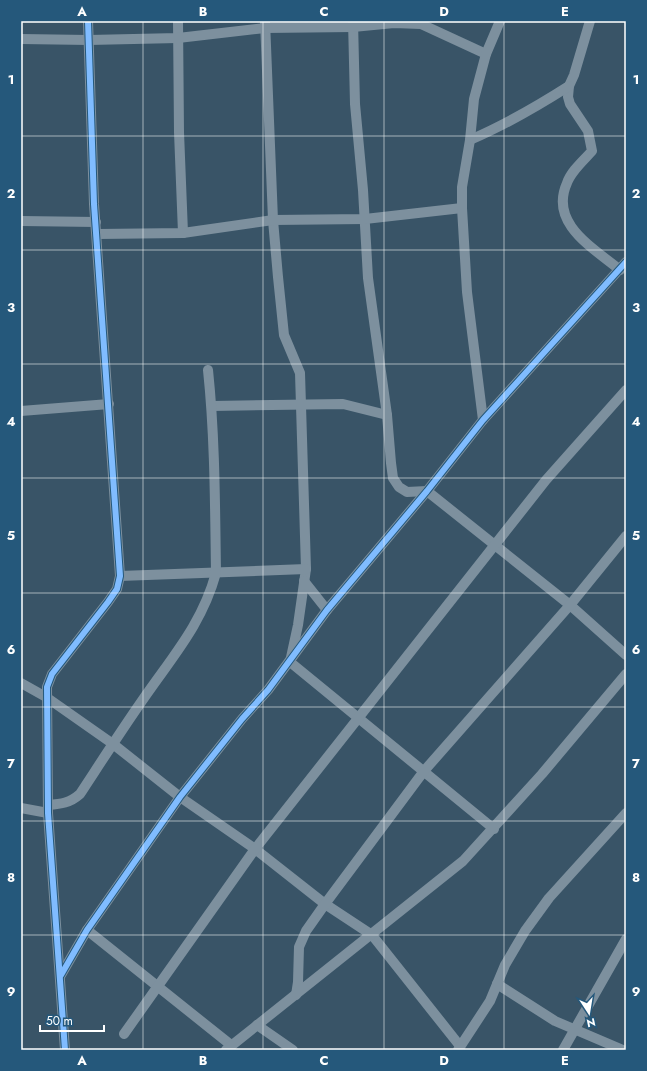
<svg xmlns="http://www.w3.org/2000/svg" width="647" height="1071" font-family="Jost,sans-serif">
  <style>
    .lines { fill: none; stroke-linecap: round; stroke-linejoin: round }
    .street { stroke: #7d909e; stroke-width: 10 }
    .cycleway-casing { stroke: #25587b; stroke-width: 8 }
    .cycleway { stroke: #80bcff; stroke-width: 6 }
    .grid { fill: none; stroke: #fff; stroke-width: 1; stroke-opacity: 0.55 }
    .neatline { fill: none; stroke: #fff; stroke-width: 1.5 }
    .grid-label { font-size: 13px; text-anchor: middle; font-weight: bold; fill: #fff }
  </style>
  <rect width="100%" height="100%" fill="#395467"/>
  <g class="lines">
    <!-- street -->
    <g class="street">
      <polyline points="178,21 179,132 183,233"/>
      <polyline points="265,21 273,220 278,277 284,335 300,373 306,569 298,625 290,662 494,829"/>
      <polyline points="353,21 355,104 363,190 368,278 387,415 391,463 393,478 399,487 407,492 427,491 570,605 626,655"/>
      <path d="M590 21 574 75 569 86 568 97 570 104 588 131 592 151C584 160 571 171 567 183 549 223 592 247 620 270"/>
      <polyline points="21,39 89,40 178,38 265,28 353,27 394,23 421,24 486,54"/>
      <path d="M470 140C505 125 536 107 569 86"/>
      <polyline points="21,221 96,222"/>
      <polyline points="98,234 183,233 273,220 365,219 462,208"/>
      <polyline points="212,406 343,404 387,415"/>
      <polyline points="21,411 109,404"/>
      <polyline points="483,420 467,292 462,208 462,187 470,140 474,99 486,54 500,21"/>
      <polyline points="120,576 306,569"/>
      <polyline points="304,581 327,610"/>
      <polyline points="21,683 46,697 113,744 180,797 255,849 325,904 372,935 460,1046"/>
      <path d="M48 805C61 804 70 803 80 794 103 759 126 723 151 688 178 650 203 620 216 573 215 505 215 437 208 370"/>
      <polyline points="21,808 48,813"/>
      <polyline points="87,930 231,1045"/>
      <polyline points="61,975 87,930 180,797 242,719 268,690 327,610 427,491 483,420 626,262"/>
      <polyline points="497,984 555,1021 623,1050"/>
      <polyline points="296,995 298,982 299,947 306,931 325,904 424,771 570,605 626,536"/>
      <polyline points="257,1025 293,1050"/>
      <polyline points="124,1034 255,849 546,480 626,390"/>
      <polyline points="65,1050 48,813 47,687 52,674 108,602 117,589 120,576 94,204 88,21"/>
      <polyline points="226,1050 463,861 542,774 626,674"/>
      <polyline points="458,1050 490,1001 505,965 525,931 549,898 626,813"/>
      <polyline points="563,1050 626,939"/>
    </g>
    <defs>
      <g id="cycleway">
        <polyline points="61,975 87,930 180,797 242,719 268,690 327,610 427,491 483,420 626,262"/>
        <polyline points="65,1050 48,813 47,687 52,674 108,602 117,589 120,576 94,204 88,21"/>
      </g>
    </defs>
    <!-- cycleway casing -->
    <use href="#cycleway" class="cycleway-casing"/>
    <!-- cycleway -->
    <use href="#cycleway" class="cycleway"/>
  </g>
  <!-- grid -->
  <path class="grid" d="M143 21V1050M263 21V1050M384 21V1050M504 21V1050M21 136H626M21 250H626M21 364H626M21 478H626M21 593H626M21 707H626M21 821H626M21 935H626"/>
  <!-- border -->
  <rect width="647" height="1071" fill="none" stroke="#25587b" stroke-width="44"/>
  <!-- north arrow -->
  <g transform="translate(589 1013) rotate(168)" stroke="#25587b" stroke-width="3" paint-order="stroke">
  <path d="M0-3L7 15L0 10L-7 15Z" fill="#ffffff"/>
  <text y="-6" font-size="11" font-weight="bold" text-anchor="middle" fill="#ffffff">N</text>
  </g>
  <!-- scale -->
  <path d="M40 1025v6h64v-6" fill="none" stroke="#ffffff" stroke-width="2"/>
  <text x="46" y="1025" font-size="12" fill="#ffffff" stroke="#25587b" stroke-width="3" paint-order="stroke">50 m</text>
  <rect x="22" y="22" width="603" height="1027" class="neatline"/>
  <g class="grid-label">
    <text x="82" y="16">A</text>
    <text x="203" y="16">B</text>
    <text x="324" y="16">C</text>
    <text x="444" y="16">D</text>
    <text x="565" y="16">E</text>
    <text x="11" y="84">1</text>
    <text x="636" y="84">1</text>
    <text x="11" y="198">2</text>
    <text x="636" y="198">2</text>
    <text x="11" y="312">3</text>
    <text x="636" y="312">3</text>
    <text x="11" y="426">4</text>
    <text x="636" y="426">4</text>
    <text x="11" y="540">5</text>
    <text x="636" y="540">5</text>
    <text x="11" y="654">6</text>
    <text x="636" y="654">6</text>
    <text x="11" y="768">7</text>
    <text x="636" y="768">7</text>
    <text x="11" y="882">8</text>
    <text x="636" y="882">8</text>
    <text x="11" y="996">9</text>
    <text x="636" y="996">9</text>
    <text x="82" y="1065">A</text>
    <text x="203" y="1065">B</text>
    <text x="324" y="1065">C</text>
    <text x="444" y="1065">D</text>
    <text x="565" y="1065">E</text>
  </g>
</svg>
